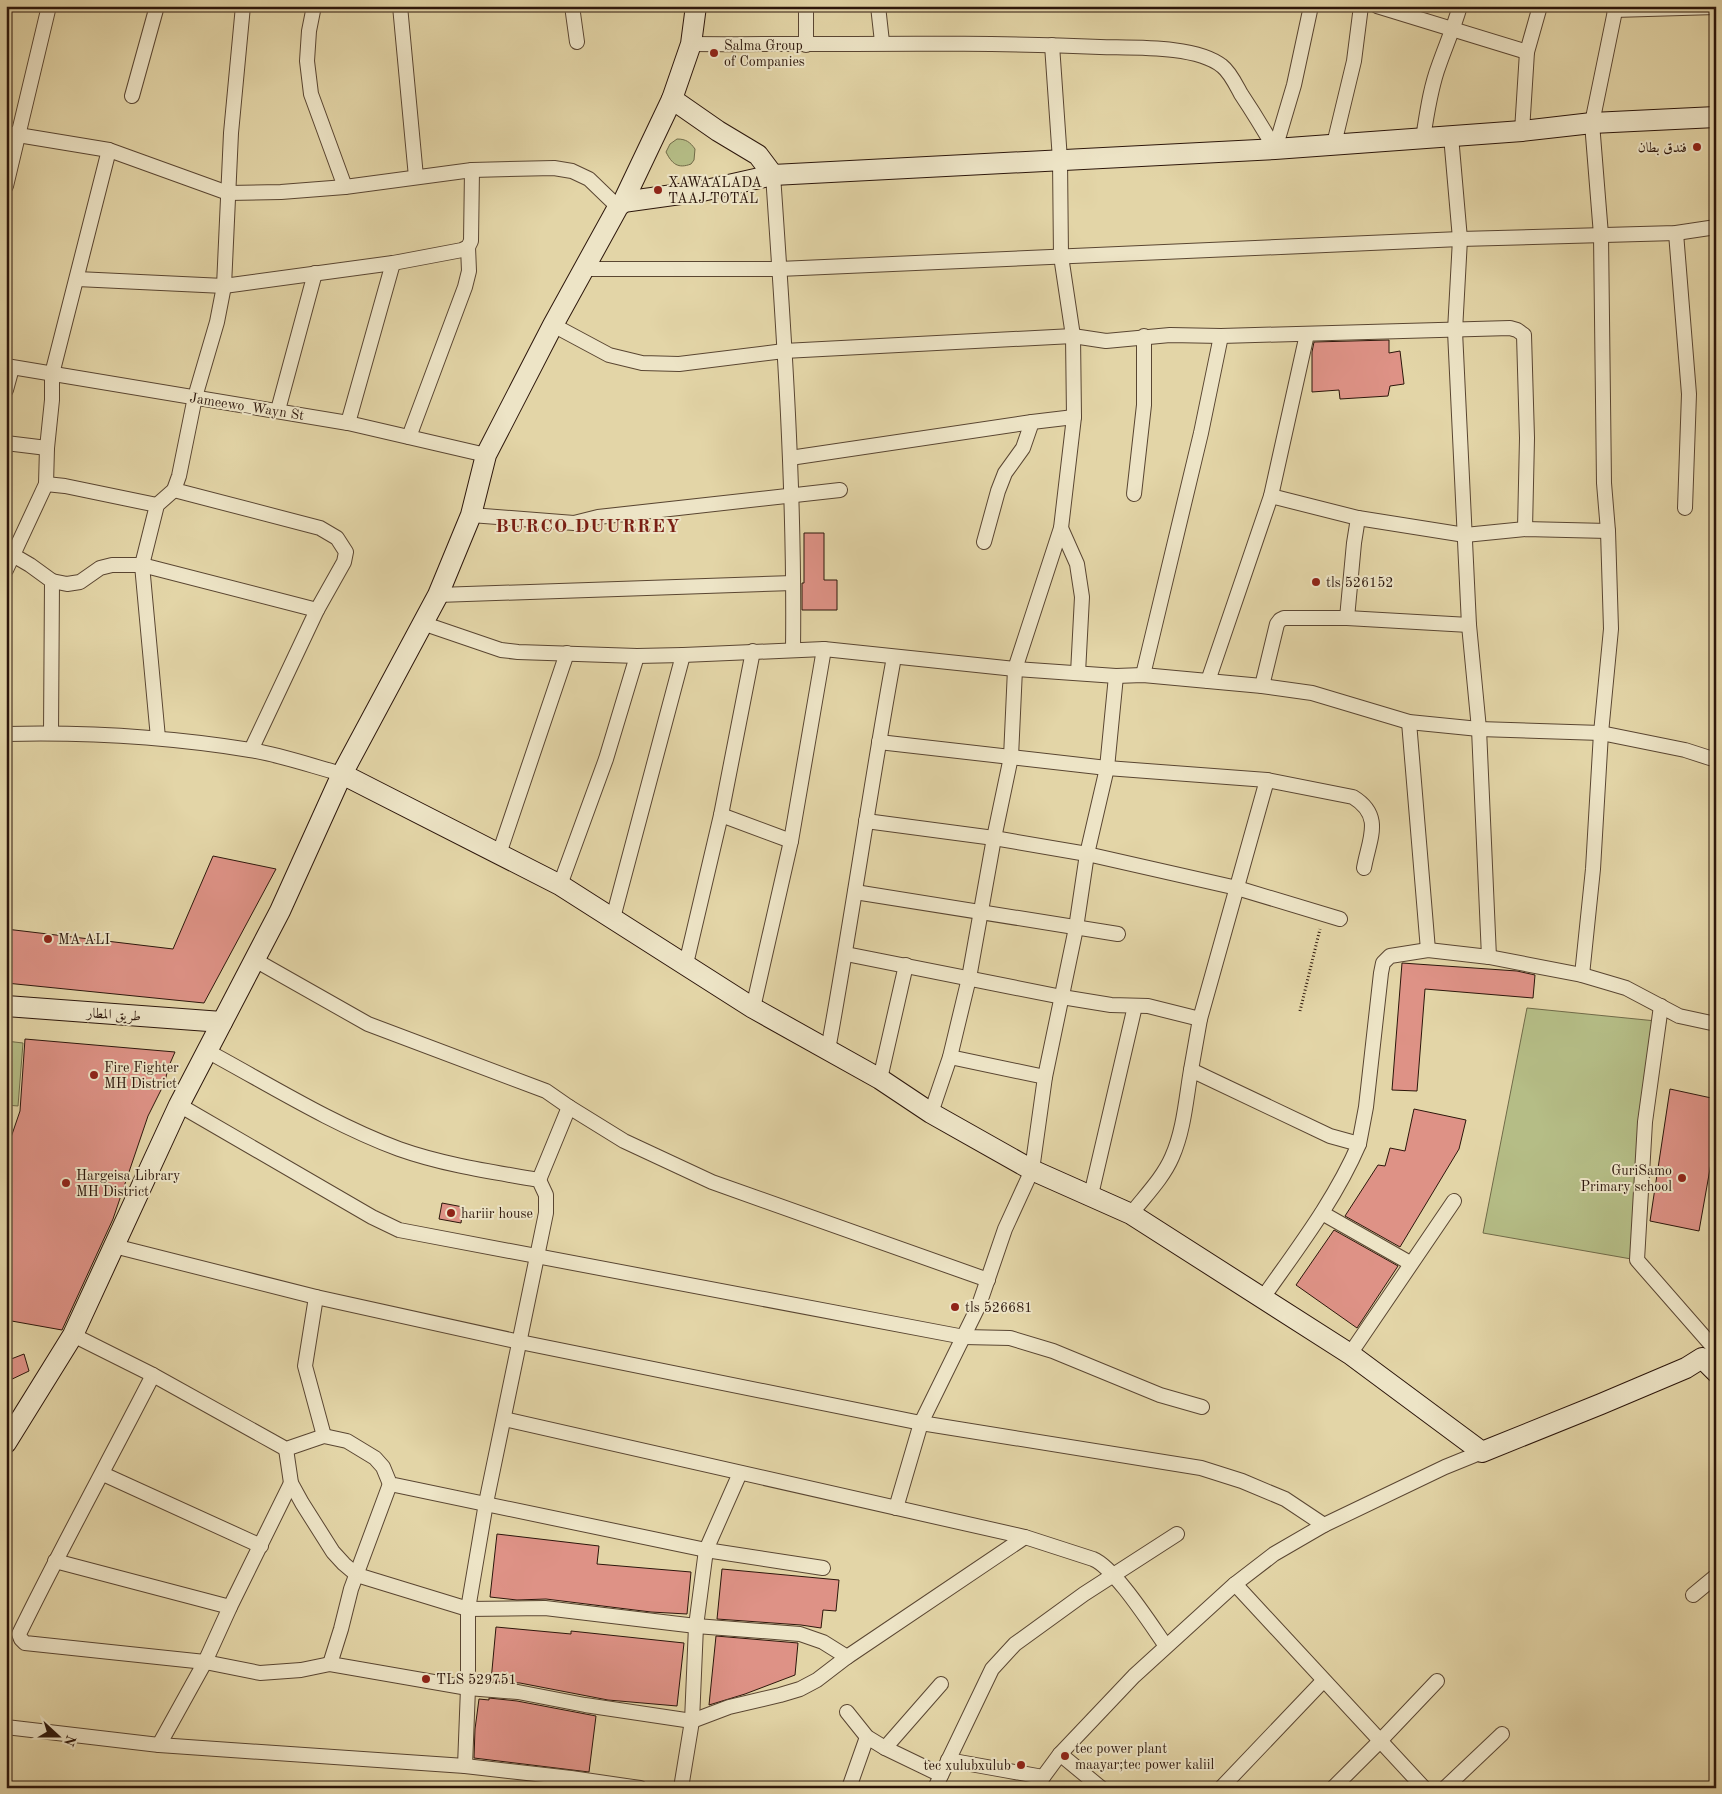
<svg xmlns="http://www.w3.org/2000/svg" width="1722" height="1794" font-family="'Old Standard TT',Amiri,serif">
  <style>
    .green { fill: #b5bd86; stroke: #706a48 }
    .building { fill: #de9286; stroke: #2c160b }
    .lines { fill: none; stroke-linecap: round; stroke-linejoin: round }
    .street-casing { stroke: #5a4632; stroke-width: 16 }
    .secondary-casing { stroke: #2c160b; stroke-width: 22 }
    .path { stroke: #2c160b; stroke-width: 3; stroke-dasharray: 1 2.5; stroke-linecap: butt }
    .street { stroke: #ede4c6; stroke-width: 14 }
    .secondary { stroke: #ede4c6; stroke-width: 20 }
    .poi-dot { fill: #8f2418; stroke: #ede4c6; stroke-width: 2 }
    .labels { text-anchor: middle; stroke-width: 4; stroke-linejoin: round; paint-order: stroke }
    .poi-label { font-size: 14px; fill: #2c160b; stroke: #ede4c6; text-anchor: start }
    .street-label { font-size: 14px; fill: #2c160b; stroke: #ede4c6 }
    .district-label { font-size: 19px; font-weight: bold; letter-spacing: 1px; fill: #7a1f14; stroke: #ede4c6 }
  </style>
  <rect width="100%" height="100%" fill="#e3d5a7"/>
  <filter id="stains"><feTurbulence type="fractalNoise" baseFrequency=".004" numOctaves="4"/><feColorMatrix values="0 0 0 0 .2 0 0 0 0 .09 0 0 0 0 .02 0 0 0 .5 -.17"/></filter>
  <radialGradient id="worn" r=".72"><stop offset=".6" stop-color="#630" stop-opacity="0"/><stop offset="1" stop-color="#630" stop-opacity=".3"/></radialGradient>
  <!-- green -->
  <g class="green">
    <path d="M677 139C686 139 690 142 695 149L694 160 691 164C678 169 672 164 666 152L670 144Z"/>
    <polygon points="1527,1008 1666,1022 1645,1122 1637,1260 1483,1233"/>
    <polygon points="6,1041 23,1043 18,1106 6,1105"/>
  </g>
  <!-- building -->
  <g class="building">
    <polygon points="1389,340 1389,353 1400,351 1404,384 1390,386 1388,396 1340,399 1339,390 1312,392 1312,352 1314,342"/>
    <polygon points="804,533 824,533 824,580 837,580 837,610 802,610 802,583 804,583"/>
    <polygon points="213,856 276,869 204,1003 6,983 6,929 173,949"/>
    <polygon points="1402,963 1517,971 1535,975 1533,998 1425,989 1417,1091 1392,1090"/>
    <polygon points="25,1039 175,1052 168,1068 165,1082 148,1116 113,1219 62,1330 6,1320 6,1227 9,1215 6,1214 6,1152 20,1111"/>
    <polygon points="1670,1089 1716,1099 1716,1135 1699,1231 1650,1221"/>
    <polygon points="1414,1109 1466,1120 1459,1149 1400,1247 1345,1216 1378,1165 1385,1166 1390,1148 1405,1151"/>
    <polygon points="442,1203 463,1207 461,1223 439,1219"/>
    <polygon points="1334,1230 1398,1266 1357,1328 1296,1285"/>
    <polygon points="24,1354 29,1371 6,1382 6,1361"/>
    <polygon points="497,1534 599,1546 597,1564 691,1572 687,1614 651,1612 546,1599 517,1600 490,1597"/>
    <polygon points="722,1569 839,1580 836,1611 823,1610 821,1628 801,1625 717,1619"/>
    <polygon points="496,1627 571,1634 571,1631 684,1643 677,1706 608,1700 520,1683 491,1681"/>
    <polygon points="716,1636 798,1643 795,1675 745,1694 709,1705"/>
    <polygon points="489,1698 517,1701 596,1716 589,1772 474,1758 475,1729 479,1699 489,1700"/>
  </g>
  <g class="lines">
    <defs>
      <g id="street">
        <polyline points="314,6 309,31 307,61 311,94 345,187"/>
        <polyline points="400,6 416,177"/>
        <polyline points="572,6 577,42"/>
        <polyline points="878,6 882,42"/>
        <polyline points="1377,6 1527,52"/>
        <polyline points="1614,10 1716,7"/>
        <path d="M691 44C827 45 964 41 1100 47 1133 48 1196 45 1222 66 1230 72 1236 85 1241 94 1253 112 1264 130 1275 149"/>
        <polyline points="806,45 806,6"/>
        <polyline points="132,96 157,6"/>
        <polyline points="1522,131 1527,52 1540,6"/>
        <polyline points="6,133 109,150 228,193 281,192 345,187 472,170 554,168 572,171 589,179 618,207"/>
        <polyline points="1451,136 1460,239 1455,331 1469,625 1479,729 1489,957"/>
        <path d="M1423 138C1427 114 1430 89 1439 65 1446 45 1454 27 1460 6"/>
        <polyline points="1334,144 1354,61 1361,6"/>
        <polyline points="1275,149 1294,85 1311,6"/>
        <path d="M773 175C784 333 795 491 793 650"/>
        <polyline points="6,186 49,6"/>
        <polyline points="1676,233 1689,394 1685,508"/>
        <polyline points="585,269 779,269 1460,239 1676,233 1716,227"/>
        <polyline points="77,279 224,286 393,263 462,250 468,247 471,241 472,170"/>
        <polyline points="553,325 609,355 642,363 679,364 784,351 1073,336 1106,341 1170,335 1221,336 1510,328 1517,330 1524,335 1527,438 1525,529"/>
        <polyline points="1307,334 1271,496 1358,518 1465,535 1525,529 1608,531"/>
        <polyline points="6,366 348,423 486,455"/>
        <polyline points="6,390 12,368"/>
        <polyline points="278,410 315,273"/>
        <polyline points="348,423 393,263"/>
        <polyline points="409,437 465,287 469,271 468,247"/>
        <polyline points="6,443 47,448"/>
        <polyline points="790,458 1032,422"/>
        <polyline points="46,484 65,486 157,505"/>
        <polyline points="174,490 320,528 337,538 346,552 344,562 317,610"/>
        <polyline points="1134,494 1144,405 1144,336"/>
        <polyline points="471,515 574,523 598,517 840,490"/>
        <polyline points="1061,528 1077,564 1082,597 1078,673"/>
        <polyline points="984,542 998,491 1005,473 1023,448 1032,422 1074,417"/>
        <polyline points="6,551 30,565 52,581 51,733"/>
        <polyline points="6,570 46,484 47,448 52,400 52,374 109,150"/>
        <polyline points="52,581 67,584 80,582 100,568 112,565 142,565 317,610 251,750"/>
        <polyline points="438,595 793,583"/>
        <polyline points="1347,618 1354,543 1358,518"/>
        <polyline points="422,623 501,650 518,652 637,656 683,655 824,649 1015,669 1116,676 1143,675 1262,686 1312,693 1409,722 1479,729 1601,733 1685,750 1716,760"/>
        <polyline points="1143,675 1201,433 1221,336"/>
        <polyline points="1208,681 1271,496"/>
        <polyline points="1262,686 1277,624 1280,620 1284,618 1347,618 1469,625"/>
        <polyline points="1409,722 1428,950"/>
        <path d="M6 734C87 732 169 737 250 750 281 755 312 766 342 774"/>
        <polyline points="158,738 142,565 157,505 174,490 179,476 195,397 217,322 224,286 231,133 243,6"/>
        <path d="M879 742 1107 768 1267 780 1353 797C1384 816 1369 839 1364 868"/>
        <polyline points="721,815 791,841"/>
        <polyline points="866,821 994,838 1087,854 1237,888 1340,919"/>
        <polyline points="499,854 567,653"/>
        <polyline points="560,885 606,759 637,656"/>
        <polyline points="855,892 1118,934"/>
        <polyline points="613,918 683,655"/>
        <polyline points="846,954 1062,997 1111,1005 1148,1006 1200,1019"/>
        <polyline points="255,960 368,1024 546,1091 569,1107 624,1141 712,1182 988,1280"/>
        <polyline points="686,964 721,815 753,651"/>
        <polyline points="1582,975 1593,869 1601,733 1611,629 1608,531 1604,483 1601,235 1592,123 1616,6"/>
        <polyline points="1661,1006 1645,1122 1637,1260 1714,1348"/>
        <polyline points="753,1008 791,841 824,649"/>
        <path d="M828 1050C852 919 870 788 894 657"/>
        <path d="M207 1051C270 1085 332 1124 399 1149 444 1165 493 1172 539 1180L546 1195V1213L486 1503 468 1609V1688L465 1766"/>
        <polyline points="950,1057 1045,1077"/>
        <polyline points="1191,1070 1200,1019 1267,780"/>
        <polyline points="880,1079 906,965"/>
        <polyline points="179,1105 372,1217 399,1230 964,1337 1010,1338 1053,1351 1160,1395 1202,1407"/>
        <polyline points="931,1113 950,1057 969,978 994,838 1011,757 1015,669 1061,528 1074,417 1073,336 1061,256 1060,160 1052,45"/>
        <polyline points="539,1180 569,1107"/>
        <polyline points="1091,1195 1135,1006"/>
        <polyline points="1322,1213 1410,1263"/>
        <path d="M1131 1214C1145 1196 1163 1178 1172 1157 1184 1130 1186 1099 1191 1070L1330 1136 1359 1144 1366 1107 1381 973 1383 963 1390 956 1428 950 1489 957 1582 975 1626 988 1679 1016 1716 1024"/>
        <polyline points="114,1246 316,1297 520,1342 921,1423 1201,1468 1242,1481 1285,1499 1324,1525"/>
        <polyline points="316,1297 305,1366 324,1436"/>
        <path d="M1262 1299C1297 1249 1335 1200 1359 1144"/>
        <polyline points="73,1335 153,1375 286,1449 324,1436 347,1441 375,1458 383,1467 390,1484 706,1550 823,1568"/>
        <polyline points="1350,1354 1454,1201"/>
        <path d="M153 1375C109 1461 62 1546 19 1634L21 1639 25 1643 205 1662 260 1673 301 1670 330 1664"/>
        <path d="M504 1419 1025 1537 1093 1559C1115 1568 1151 1625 1166 1646"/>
        <polyline points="286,1449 291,1483 302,1503 333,1552 344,1564 357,1575 468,1609 545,1608 696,1626 800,1634 823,1642 847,1657"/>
        <polyline points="103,1474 261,1546"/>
        <polyline points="390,1484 351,1589 341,1629 330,1664 468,1688 518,1692 585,1705 692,1721 729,1707 780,1695 800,1689 817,1680 847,1657 1025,1537"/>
        <polyline points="896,1508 921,1423 979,1305 1005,1229 1032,1170 1045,1077 1076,928 1087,854 1107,768 1116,676"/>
        <polyline points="55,1561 230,1607"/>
        <polyline points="1235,1584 1424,1788"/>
        <polyline points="1693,1595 1716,1576"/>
        <polyline points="847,1712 867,1737 885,1748 941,1775"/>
        <polyline points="6,1727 159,1745 465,1766 571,1778 640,1788"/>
        <polyline points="159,1745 205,1662 230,1607 291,1483"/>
        <polyline points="885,1748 941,1684"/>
        <polyline points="1060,1754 1101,1788"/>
        <polyline points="948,1760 1043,1777"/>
        <polyline points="681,1788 692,1721 696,1626 706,1550 740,1473"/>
        <polyline points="849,1788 867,1737"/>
        <polyline points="935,1788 992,1669 1015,1644 1084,1594 1177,1534"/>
        <polyline points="1035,1788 1060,1754 1134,1676 1235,1584 1274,1554 1324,1525 1445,1467 1482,1452"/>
        <polyline points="1221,1788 1323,1681"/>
        <polyline points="1333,1788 1380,1741 1437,1681"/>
        <polyline points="1445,1788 1502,1734"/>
      </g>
      <g id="secondary">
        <polyline points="672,99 718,131 758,155 773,175"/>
        <polyline points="623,202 702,191 773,175 1275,149 1522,131 1592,123 1716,117"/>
        <polyline points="342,774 560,885 753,1008 880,1079 931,1113 1032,1170 1131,1214 1350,1354 1482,1452 1601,1404 1686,1368 1702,1358 1716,1372"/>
        <polyline points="6,1006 222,1022"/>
        <polyline points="6,1443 73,1335 179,1105 280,911 342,774 438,595 471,515 486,455 553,325 618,207 623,202 672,99 691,44 696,6"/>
      </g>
    </defs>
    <!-- street casing -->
    <use href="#street" class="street-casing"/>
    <!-- secondary casing -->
    <use href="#secondary" class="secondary-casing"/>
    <!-- path -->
    <polyline class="path" points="1300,1011 1320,929"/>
    <!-- street -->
    <use href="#street" class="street"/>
    <!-- secondary -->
    <use href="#secondary" class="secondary"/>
  </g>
  <!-- markers -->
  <g class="poi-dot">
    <circle cx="714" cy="53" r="5"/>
    <circle cx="1697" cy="147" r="5"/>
    <circle cx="658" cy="190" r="5"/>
    <circle cx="1316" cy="582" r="5"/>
    <circle cx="48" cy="939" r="5"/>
    <circle cx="94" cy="1075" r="5"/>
    <circle cx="1682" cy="1178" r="5"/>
    <circle cx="66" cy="1183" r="5"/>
    <circle cx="451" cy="1213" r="5"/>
    <circle cx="955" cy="1307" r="5"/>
    <circle cx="426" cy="1679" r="5"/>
    <circle cx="1065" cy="1756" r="5"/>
    <circle cx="1021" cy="1765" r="5"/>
  </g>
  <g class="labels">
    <!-- poi labels -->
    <g class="poi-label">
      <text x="724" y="50">Salma Group<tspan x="724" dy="16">of Companies</tspan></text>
      <text x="1687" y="152" text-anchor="end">فندق بطان</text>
      <text x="668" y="187">XAWAALADA<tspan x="668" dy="16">TAAJ TOTAL</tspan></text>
      <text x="1326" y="587">tls 526152</text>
      <text x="58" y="944">MA ALI</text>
      <text x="104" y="1072">Fire Fighter<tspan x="104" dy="16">MH District</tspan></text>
      <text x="1672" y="1175" text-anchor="end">GuriSamo<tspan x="1672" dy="16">Primary school</tspan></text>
      <text x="76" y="1180">Hargeisa Library<tspan x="76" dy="16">MH District</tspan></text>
      <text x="461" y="1218">hariir house</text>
      <text x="965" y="1312">tls 526681</text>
      <text x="436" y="1684">TLS 529751</text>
      <text x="1075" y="1753">tec power plant<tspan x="1075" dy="16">maayar;tec power kaliil</tspan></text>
      <text x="1011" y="1770" text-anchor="end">tec xulubxulub</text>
    </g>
    <!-- street labels -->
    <g class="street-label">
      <text transform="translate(247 406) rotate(9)" y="5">Jameewo_Wayn St</text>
      <text transform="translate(114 1014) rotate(4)" y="5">طريق المطار</text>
    </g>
    <!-- district labels -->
    <g class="district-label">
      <text x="588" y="532">BURCO DUURREY</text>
    </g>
  </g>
  <!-- margin -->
  <rect width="1722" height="1794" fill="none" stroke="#e3d5a7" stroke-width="25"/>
  <rect x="8" y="8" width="1707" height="1779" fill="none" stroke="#2c160b" stroke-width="2.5"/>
  <rect x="12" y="12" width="1697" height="1769" fill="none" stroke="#2c160b"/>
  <!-- north arrow -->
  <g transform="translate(58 1736) rotate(111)" stroke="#ede4c6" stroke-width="4" paint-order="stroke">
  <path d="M0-4L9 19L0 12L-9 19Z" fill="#2c160b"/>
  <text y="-8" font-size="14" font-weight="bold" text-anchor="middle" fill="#2c160b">N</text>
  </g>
  <rect width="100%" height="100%" filter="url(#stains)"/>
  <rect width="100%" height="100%" fill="url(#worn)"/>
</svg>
